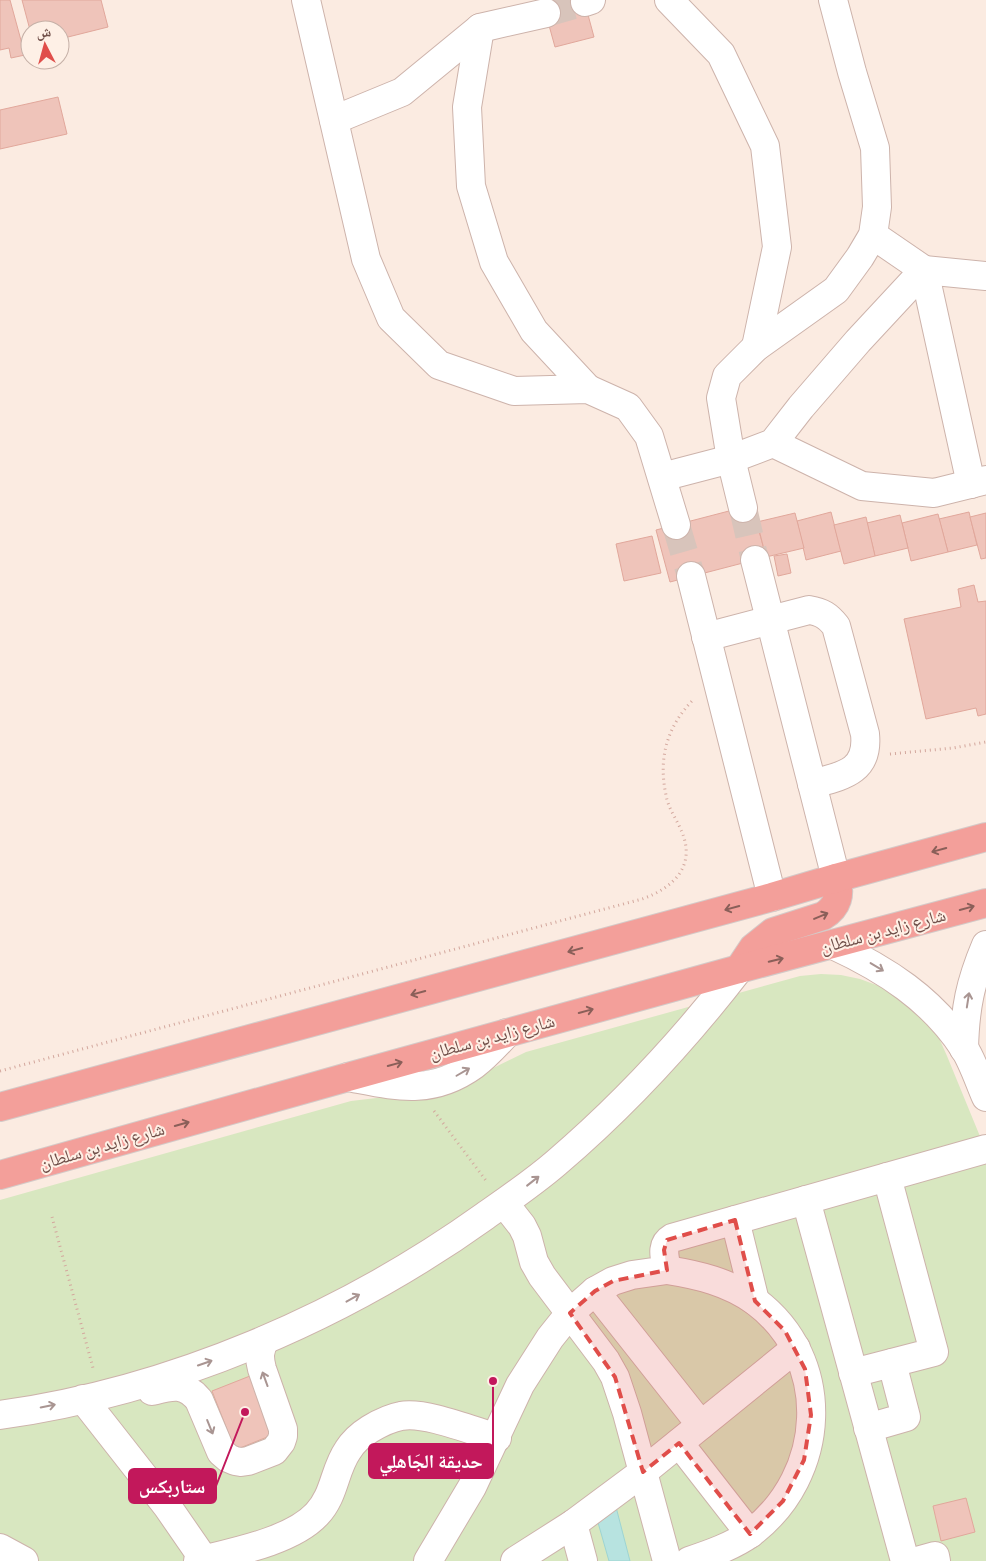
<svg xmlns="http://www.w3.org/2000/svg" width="986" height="1561" font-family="'Source Sans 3','Noto Naskh Arabic',sans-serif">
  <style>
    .green { fill: #d8e7c0 }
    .water { fill: #b7e3e0; stroke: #9dd4d2 }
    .building { fill: #efc4ba; stroke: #e1a79b }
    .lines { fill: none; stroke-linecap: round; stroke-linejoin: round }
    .minor-tunnel { stroke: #d8c4bb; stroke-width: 28; stroke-dasharray: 28 14; stroke-linecap: butt }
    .minor-casing { stroke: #cdb3ab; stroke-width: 30 }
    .highway-casing { stroke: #d4cac8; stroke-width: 30 }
    .path { stroke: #d3a79d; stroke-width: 3; stroke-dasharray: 1 4; stroke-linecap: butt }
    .minor { stroke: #fff; stroke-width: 28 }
    .highway { stroke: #f39f9a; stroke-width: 28 }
    .oneway { stroke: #8a5f59 }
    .oneway2 { stroke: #a99592 }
    .marked { fill: #e04e4a; fill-opacity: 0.2; stroke: #e04e4a; stroke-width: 4; stroke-dasharray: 10 6; stroke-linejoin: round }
    .labels { text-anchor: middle; stroke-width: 4; stroke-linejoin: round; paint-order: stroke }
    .street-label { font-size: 18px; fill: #704f49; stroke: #fef0e6 }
    .leader { fill: none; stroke: #c2185b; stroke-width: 2 }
    .callout-dot { fill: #c2185b; stroke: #fef0e6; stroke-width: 2 }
    .callout { fill: #c2185b; stroke: #c2185b; stroke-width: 2 }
    .callout-label { font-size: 19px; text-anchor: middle; font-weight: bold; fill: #fff }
  </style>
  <rect width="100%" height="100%" fill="#fbebe1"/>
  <!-- green -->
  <polygon class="green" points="821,974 841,975 860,979 879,986 897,996 927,1022 939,1038 947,1056 986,1151 986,1561 0,1561 0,1200 351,1101 410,1094 485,1072 526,1052 800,976"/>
  <!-- water -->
  <polygon class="water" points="616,1507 630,1561 609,1561 597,1519"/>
  <!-- building -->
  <g class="building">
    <polygon points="0,0 10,0 25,55 11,58 9,48 0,50"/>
    <polygon points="22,0 101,0 108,27 60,39 60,30 30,30"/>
    <polygon points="542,0 584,0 594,37 555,47"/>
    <polygon points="58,97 67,134 0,149 0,110"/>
    <polygon points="752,505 766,557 670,582 656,530"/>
    <polygon points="831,512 841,551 806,560 797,521"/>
    <polygon points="969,512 977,545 948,552 939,519"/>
    <polygon points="795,513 804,548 766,557 757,522"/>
    <polygon points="986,513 986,558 981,559 970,517"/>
    <polygon points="938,514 948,552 911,561 902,523"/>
    <polygon points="900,515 908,548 875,556 867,523"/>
    <polygon points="866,517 875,556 844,564 834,525"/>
    <polygon points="652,536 661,573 624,581 616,544"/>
    <polygon points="787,554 791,573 778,576 774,556"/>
    <polygon points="974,585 978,602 986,601 986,714 978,716 976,708 926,719 904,619 961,607 958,589"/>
    <polygon points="255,1374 277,1433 235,1450 212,1391"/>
    <polygon points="966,1498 975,1532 941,1541 933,1506"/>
  </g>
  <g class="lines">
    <!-- minor-tunnel -->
    <g class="minor-tunnel">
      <polyline points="546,13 585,2"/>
      <polyline points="743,508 755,560"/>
      <polyline points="676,525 691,576"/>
    </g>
    <defs>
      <g id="minor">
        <polyline points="306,0 366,259 391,318 439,365 514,391 588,389 628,407 649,436 676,525"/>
        <polyline points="669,0 721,54 765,146 777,247 756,347"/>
        <polyline points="585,2 591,0"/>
        <polyline points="480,28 467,107 471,186 494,262 534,331 588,389"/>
        <polyline points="334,120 402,92 480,28 546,13"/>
        <polyline points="873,235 924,270 971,484"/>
        <polyline points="773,443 862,486 934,493 986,480"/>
        <polyline points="662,477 731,459 773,443 801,407 858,341 924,270 986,276"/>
        <polyline points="743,508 731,459 721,398 727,376 756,347 836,290 860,257 873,235 877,207 875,148 852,72 833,0"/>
        <polyline points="755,560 836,878"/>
        <polyline points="691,576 772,897"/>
        <path d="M706 637 809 610C822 612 828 616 836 626L865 734C869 772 842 776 812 784"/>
        <path d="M833 945C885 969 932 999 964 1048 973 1062 979 1081 986 1097"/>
        <path d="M964 1049C965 1008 970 983 986 945"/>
        <path d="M348 1077C396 1086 431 1096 474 1065 486 1056 497 1044 507 1033"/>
        <polyline points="806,1200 905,1561"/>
        <polyline points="504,1203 522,1226 527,1236 534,1262 542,1276 606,1361 615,1377 627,1413 667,1561"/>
        <polyline points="735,1220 755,1301"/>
        <path d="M667 1270C699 1275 728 1282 755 1301 834 1360 827 1475 751 1533 733 1546 710 1554 689 1561"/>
        <polyline points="595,1291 701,1425"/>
        <polyline points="853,1373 934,1352 887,1177"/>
        <path d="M152 1391C172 1386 184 1382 199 1400L221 1452 228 1458 235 1461 241 1462 248 1461 274 1451 281 1442 283 1436V1429L262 1369C259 1358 259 1350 265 1340"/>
        <polyline points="83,1399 167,1506 205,1561"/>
        <path d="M0 1415C172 1391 344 1317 485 1216 509 1199 534 1182 556 1163 624 1105 684 1040 739 969"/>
        <polyline points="868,1428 906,1417 892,1363"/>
        <polyline points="679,1443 750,1534"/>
        <polyline points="573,1524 583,1561"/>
        <polyline points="0,1548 24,1561"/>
        <path d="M198 1561C234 1552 292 1541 317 1514 335 1495 334 1470 348 1450 353 1442 362 1434 370 1429 380 1423 390 1418 401 1416 424 1411 473 1431 497 1438"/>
        <path d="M428 1561 472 1487 520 1385 550 1338 570 1313 595 1291 613 1281 632 1275 667 1270C665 1258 660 1245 672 1238L986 1149"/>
        <polyline points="515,1561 573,1524 643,1472 796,1348"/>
        <polyline points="917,1561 935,1556 936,1561"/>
      </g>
      <g id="highway">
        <path d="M739 969 753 948 773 932 823 916C838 907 841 894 836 878"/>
        <polyline points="0,1107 772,897 836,878 986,837"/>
        <polyline points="0,1175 348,1077 739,969 986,903"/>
      </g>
    </defs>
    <!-- minor casing -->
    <use href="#minor" class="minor-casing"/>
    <!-- highway casing -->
    <use href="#highway" class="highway-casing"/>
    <!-- path -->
    <g class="path">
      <polyline points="890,754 953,748 986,742"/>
      <path d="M0 1071 642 899C674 888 697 865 681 830 676 818 668 808 666 795 658 758 667 726 694 699"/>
      <polyline points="434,1111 487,1182"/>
      <polyline points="52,1217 93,1368"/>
    </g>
    <!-- minor -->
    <use href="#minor" class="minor"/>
    <!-- highway -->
    <use href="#highway" class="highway"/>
  </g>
  <!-- one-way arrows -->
  <defs><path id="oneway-shaft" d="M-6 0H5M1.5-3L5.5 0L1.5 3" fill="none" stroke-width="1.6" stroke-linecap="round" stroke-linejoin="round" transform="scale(1.25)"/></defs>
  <g class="oneway">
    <use href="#oneway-shaft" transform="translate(939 850) rotate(165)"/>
    <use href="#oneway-shaft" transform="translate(732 908) rotate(165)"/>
    <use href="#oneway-shaft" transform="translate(967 908) rotate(-15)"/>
    <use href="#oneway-shaft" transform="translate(821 916) rotate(-23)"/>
    <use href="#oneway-shaft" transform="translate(575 950) rotate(165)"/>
    <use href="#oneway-shaft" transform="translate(776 960) rotate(-14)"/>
    <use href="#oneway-shaft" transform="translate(418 993) rotate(165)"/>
    <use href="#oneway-shaft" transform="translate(586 1011) rotate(-15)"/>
    <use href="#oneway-shaft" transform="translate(395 1064) rotate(-15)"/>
    <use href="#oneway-shaft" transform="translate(182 1124) rotate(-16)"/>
  </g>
  <g class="oneway2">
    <use href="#oneway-shaft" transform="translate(877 967) rotate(31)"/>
    <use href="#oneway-shaft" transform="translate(968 1000) rotate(-81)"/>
    <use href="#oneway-shaft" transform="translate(463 1072) rotate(-30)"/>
    <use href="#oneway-shaft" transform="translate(533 1181) rotate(-38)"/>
    <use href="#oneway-shaft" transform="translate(353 1298) rotate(-29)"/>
    <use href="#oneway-shaft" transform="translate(205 1363) rotate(-19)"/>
    <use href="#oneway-shaft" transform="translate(265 1379) rotate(-110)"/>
    <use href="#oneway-shaft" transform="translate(48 1406) rotate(-11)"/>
    <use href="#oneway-shaft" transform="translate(210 1427) rotate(68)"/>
  </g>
  <!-- marked area -->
  <path class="marked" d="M735 1220 755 1301 785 1331 805 1369 811 1415 804 1460 783 1501 750 1534 679 1443 643 1472 615 1377 570 1313 595 1291 613 1281 667 1270 664 1250 667 1240Z"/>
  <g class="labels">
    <!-- street labels -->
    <g class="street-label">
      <text transform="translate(883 931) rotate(-15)" y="6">شارع زايد بن سلطان</text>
      <text transform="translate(492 1037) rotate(-15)" y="6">شارع زايد بن سلطان</text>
      <text transform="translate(102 1146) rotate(-16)" y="6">شارع زايد بن سلطان</text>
    </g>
  </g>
  <!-- callouts -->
  <path class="leader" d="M493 1381L493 1461M245 1412L216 1486"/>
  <g class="callout-dot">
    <circle cx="493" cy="1381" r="5"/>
    <circle cx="245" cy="1412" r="5"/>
  </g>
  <g class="callout">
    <rect x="369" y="1444" width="124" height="34" rx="5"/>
    <rect x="129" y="1469" width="87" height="34" rx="5"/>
  </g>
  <g class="callout-label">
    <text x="431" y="1468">حديقة الجَاهلِي</text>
    <text x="172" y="1493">ستاربكس</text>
  </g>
  <!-- north arrow -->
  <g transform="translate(45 45) rotate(354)"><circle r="24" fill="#fef0e6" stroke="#c5b0a7"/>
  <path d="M0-4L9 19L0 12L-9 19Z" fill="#e04e4a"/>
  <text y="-8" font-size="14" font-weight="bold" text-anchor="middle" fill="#704f49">ش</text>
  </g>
</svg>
